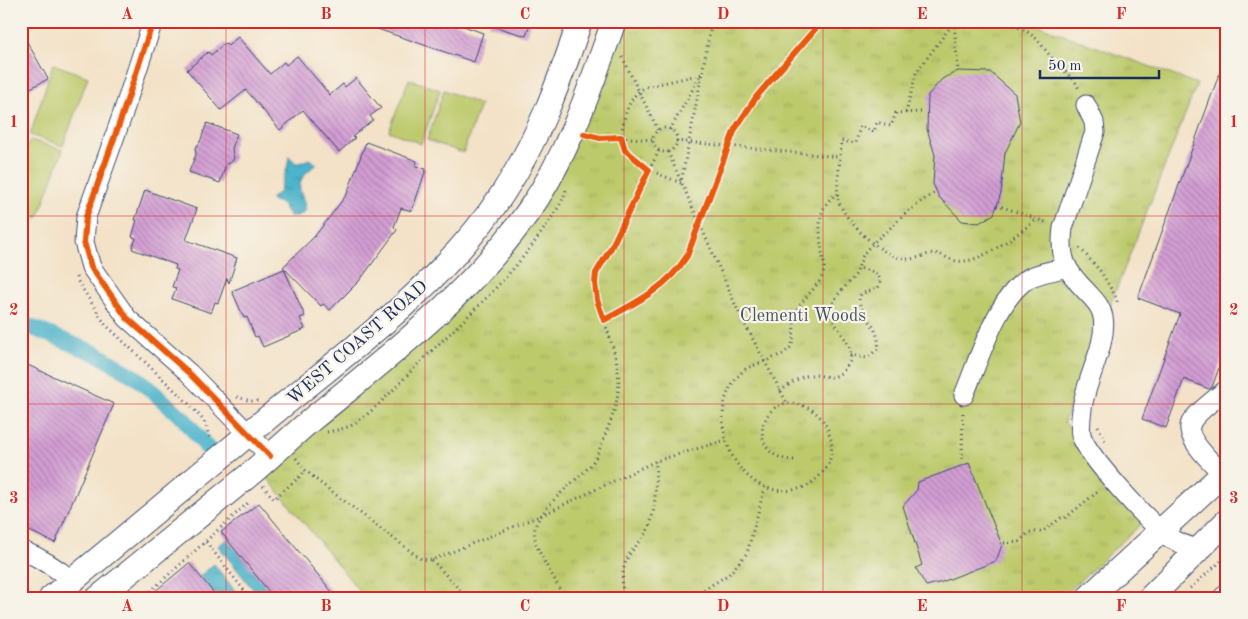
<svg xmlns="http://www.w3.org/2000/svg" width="1248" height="619" font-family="'Old Standard TT',serif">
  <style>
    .grass { fill: #bdca6c; stroke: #6c7c65 }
    .park { fill: url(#park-tufts); stroke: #6c7c65 }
    .water { fill: url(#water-ripples); stroke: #347194 }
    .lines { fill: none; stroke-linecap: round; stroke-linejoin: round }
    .canal { stroke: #4cb3ca; stroke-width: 16 }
    .building { fill: url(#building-back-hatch) }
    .minor-casing { stroke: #3b4a6e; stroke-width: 21 }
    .major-casing { stroke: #3b4a6e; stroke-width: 26 }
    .path { stroke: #3b4a6e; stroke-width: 3; stroke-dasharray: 1 4; stroke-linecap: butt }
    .minor { stroke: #fff; stroke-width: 19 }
    .major { stroke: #fff; stroke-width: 24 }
    .cycleway-casing { stroke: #f7f3e8; stroke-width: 9 }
    .cycleway { stroke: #e8590c; stroke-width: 6 }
    .grid { fill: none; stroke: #d62828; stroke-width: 1; stroke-opacity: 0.55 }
    .labels { text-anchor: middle; stroke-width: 4.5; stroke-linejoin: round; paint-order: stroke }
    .park-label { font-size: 18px; fill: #445662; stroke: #f7f3e8 }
    .street-label { font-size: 18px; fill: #1b2f5e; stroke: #f7f3e8 }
    .neatline { fill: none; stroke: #d62828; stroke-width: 2 }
    .grid-label { font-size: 16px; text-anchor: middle; font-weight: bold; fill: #d62828 }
  </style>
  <defs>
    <pattern id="park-tufts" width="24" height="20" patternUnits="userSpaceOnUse" patternTransform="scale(1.25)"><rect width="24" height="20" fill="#bdca6c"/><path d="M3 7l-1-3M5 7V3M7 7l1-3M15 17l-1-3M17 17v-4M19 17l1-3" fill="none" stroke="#a2ae60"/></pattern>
    <pattern id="water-ripples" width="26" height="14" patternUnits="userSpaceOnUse" patternTransform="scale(1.25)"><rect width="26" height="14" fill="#4cb3ca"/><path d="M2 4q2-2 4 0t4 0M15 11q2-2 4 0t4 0" fill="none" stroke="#3e92a7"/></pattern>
    <pattern id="building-back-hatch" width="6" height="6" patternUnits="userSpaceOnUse" patternTransform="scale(1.25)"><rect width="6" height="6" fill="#d39dd3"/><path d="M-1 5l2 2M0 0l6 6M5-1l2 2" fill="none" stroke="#aa80ae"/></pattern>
  </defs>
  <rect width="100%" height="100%" fill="#f7f3e8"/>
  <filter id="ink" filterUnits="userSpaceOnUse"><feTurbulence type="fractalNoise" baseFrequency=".02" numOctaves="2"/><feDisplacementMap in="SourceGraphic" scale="10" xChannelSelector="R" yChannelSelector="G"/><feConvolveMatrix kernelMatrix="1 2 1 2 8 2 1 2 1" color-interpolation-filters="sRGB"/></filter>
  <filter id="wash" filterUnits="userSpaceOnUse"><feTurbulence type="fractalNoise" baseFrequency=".0096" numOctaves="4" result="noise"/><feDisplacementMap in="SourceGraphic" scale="20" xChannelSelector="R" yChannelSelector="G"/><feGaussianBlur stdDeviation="1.12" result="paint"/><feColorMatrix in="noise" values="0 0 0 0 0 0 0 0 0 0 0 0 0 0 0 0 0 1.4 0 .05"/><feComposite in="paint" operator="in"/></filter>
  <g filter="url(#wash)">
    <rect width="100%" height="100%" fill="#f3e2c7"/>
    <!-- grass -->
    <g class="grass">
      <polygon points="53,64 88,77 63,146 30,135"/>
      <polygon points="409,79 440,90 421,144 389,131"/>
      <polygon points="444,90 480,105 463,153 427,140"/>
      <polygon points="30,140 63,150 38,218 21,212 21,161"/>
    </g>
    <!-- park -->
    <polygon class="park" points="623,21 1026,21 1197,84 1064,422 1149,517 1061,598 365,598 260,469 484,274"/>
    <!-- water -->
    <g class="water">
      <path d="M289 156 296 163H300L309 159 317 164C307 171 296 180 301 194 304 202 307 205 304 213L296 216H290C284 209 282 201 272 201L271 198 279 193C282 180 288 170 289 156Z"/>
      <polygon points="227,539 274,598 260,598 218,546"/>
      <polygon points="214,564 241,598 218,598 200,576"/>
    </g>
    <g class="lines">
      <!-- canal -->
      <polyline class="canal" points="21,323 97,354 137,378 184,419 217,460"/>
    </g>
    <g id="blocks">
      <!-- building -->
      <g class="building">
        <polygon points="360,21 450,21 483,33 474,62 360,23"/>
        <polygon points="489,21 531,21 526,36 489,25"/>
        <polygon points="21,31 48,79 21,93"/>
        <polygon points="238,37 270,74 284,62 286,65 297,56 330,95 343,84 345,87 356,78 381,108 370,116 373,120 352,137 355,138 339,152 303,110 280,130 246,90 221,110 187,70 208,52 211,55 225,43 228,46"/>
        <polygon points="1225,58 1227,59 1227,346 1212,387 1209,389 1184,379 1166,428 1142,419 1180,314 1138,298"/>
        <polygon points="958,71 990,72 1015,94 1020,122 1005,153 1001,193 994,214 979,223 962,221 939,197 933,184 935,155 927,129 928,95 942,79"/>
        <polygon points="207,123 237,134 232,149 234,159 230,163 226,164 220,183 189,172 196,154 195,148 200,142"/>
        <polygon points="366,142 417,161 416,166 426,169 412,211 401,208 394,227 397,230 360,280 330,310 323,304 321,306 283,267 315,236 347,194"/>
        <polygon points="145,190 197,209 186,240 237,258 229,283 227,278 218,303 215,302 211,313 172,299 176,288 172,287 178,270 175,269 176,265 132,249 136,238 132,237 137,220 135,220"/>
        <polygon points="284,269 305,316 300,318 305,329 263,347 258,336 255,337 247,317 244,318 232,291"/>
        <polygon points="21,362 114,404 55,543 21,527"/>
        <polygon points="969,463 1002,545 996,561 942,582 926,586 916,568 922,565 903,506 917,490 918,482"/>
        <polygon points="259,503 337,598 274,598 221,532"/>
        <polygon points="189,563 218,598 147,598"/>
      </g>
    </g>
  </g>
  <g filter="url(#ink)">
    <use href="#blocks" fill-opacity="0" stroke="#3b4a6e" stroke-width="1"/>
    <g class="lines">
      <defs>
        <g id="minor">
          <polyline points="153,21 122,116 86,217 84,242 91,267 127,318 189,373 270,456"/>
          <path d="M1086 105 1094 122 1095 132 1063 228C1059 259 1066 271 1087 292 1094 300 1101 306 1103 317 1108 343 1085 381 1082 409 1081 416 1080 428 1081 435 1087 456 1151 525 1170 538 1179 544 1188 546 1198 549"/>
          <path d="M1227 389C1217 398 1199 410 1192 421 1181 437 1216 466 1227 478"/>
          <path d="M964 395C978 362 998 295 1029 278 1040 272 1055 271 1066 267"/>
          <path d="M21 550C41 558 56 567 72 581"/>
          <polyline points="1222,598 1227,594"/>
        </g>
        <g id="major">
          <path d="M51 598C127 536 201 473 276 411 356 346 447 279 503 193 538 140 560 80 580 21"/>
          <path d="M98 598C148 557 199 516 249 475 270 457 290 438 311 420 389 356 472 293 530 209 569 153 591 85 614 21"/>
          <polyline points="1088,598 1227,470"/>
          <polyline points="1150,598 1227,521"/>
        </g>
      </defs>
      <!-- minor casing -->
      <use href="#minor" class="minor-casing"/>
      <!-- major casing -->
      <use href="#major" class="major-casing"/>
      <!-- path -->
      <g class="path">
        <polyline points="1005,21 1026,31 1037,39 1054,61 1075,81 1080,91"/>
        <polyline points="954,22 958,71"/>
        <polyline points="622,57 658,130"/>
        <path d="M921 112 896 113 891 126 877 122 874 132 860 126 856 143 841 141C841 154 836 187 838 199 844 222 884 259 908 259 918 259 925 254 934 253 942 254 948 259 956 261 981 265 1017 233 1038 219"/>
        <polyline points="906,113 916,73 954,22"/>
        <circle cx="665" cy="140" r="12"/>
        <polyline points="670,130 700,76"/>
        <path d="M652 140 621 137C624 118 627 96 646 87L702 74"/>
        <polyline points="676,141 840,157"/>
        <polyline points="659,151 649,170 681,183 712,21"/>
        <polyline points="668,152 740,315 787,403"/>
        <polyline points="997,205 1048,223"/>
        <polyline points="1080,248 1101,272 1117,299 1117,304"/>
        <polyline points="76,277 77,280 105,324 188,403 204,421 211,440"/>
        <path d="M850 355 867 358 878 349C882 324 852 310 861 294L878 288C886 274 870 271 859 268"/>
        <path d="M780 391C788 386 797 378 806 376 824 371 832 387 848 365 860 347 832 327 831 313 831 298 844 289 853 278 860 270 859 259 866 251 872 243 880 237 888 230 905 214 916 204 936 192"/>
        <polyline points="237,397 251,401 258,401"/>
        <polyline points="1098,426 1105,441"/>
        <path d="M327 432C337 430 348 428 356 423 381 405 401 381 422 360 468 316 513 276 548 223 555 212 563 202 566 190"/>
        <polyline points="296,458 304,469 319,482 421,559 432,560 542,515 656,461 726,440"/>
        <polyline points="962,459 963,410"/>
        <path d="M794 460C747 458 758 403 790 403 807 404 822 414 828 430 834 444 833 461 822 473 815 482 805 488 793 490 733 500 696 406 747 368L783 354 791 347C796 335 791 323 798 309 804 296 820 286 824 271 825 265 823 259 822 252 819 232 816 204 838 194"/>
        <polyline points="263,486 274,499 306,471"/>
        <polyline points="206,542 250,598"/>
        <polyline points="1004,543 1019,542 1029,532 1042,532 1061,518 1065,518 1100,490"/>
        <polyline points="432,560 467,598"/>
        <polyline points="1190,588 1227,556"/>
        <polyline points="143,598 249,502"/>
        <path d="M563 598C557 577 531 550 535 528 539 510 572 483 585 471 596 461 600 449 605 435 610 423 615 411 617 398 623 372 612 345 604 320"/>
        <path d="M623 598C622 582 621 566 631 552 637 544 645 537 649 527 657 507 655 482 656 461"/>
        <polyline points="691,598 729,574 747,553 765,487"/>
      </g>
      <!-- minor -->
      <use href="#minor" class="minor"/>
      <!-- major -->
      <use href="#major" class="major"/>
      <defs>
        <g id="cycleway">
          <polyline points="153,21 122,116 86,217 84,242 91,267 127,318 189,373 270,456"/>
          <path d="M584 134 600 138 621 137 625 150 649 170 611 248 596 273 595 283 597 300 604 320C636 303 668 287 687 256L735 129 757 96 822 21"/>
        </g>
      </defs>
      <!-- cycleway casing -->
      <use href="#cycleway" class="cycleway-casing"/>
      <!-- cycleway -->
      <use href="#cycleway" class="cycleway"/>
    </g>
  </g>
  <!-- grid -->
  <path class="grid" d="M226 21V598M425 21V598M624 21V598M823 21V598M1022 21V598M21 216H1227M21 404H1227"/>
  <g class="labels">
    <!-- park labels -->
    <g class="park-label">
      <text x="803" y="321">Clementi Woods</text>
    </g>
    <!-- street labels -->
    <g class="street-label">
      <text transform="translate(357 342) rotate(-41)" y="6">WEST COAST ROAD</text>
    </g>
  </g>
  <!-- margin -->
  <rect width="1248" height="619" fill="none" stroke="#f7f3e8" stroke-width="55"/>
  <!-- scale -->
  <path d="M1040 70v8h119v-8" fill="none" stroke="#1b2f5e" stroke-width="2.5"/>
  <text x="1048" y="70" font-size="15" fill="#1b2f5e" stroke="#f7f3e8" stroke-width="4" paint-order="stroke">50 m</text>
  <rect x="28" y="28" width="1192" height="564" class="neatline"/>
  <g class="grid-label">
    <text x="127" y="19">A</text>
    <text x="326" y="19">B</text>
    <text x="525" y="19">C</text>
    <text x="723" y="19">D</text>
    <text x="922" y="19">E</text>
    <text x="1121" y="19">F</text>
    <text x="14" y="127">1</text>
    <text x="1234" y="127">1</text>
    <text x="14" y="315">2</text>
    <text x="1234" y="315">2</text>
    <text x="14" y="503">3</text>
    <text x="1234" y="503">3</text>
    <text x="127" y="611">A</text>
    <text x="326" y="611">B</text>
    <text x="525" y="611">C</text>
    <text x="723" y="611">D</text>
    <text x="922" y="611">E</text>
    <text x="1121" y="611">F</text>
  </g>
</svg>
